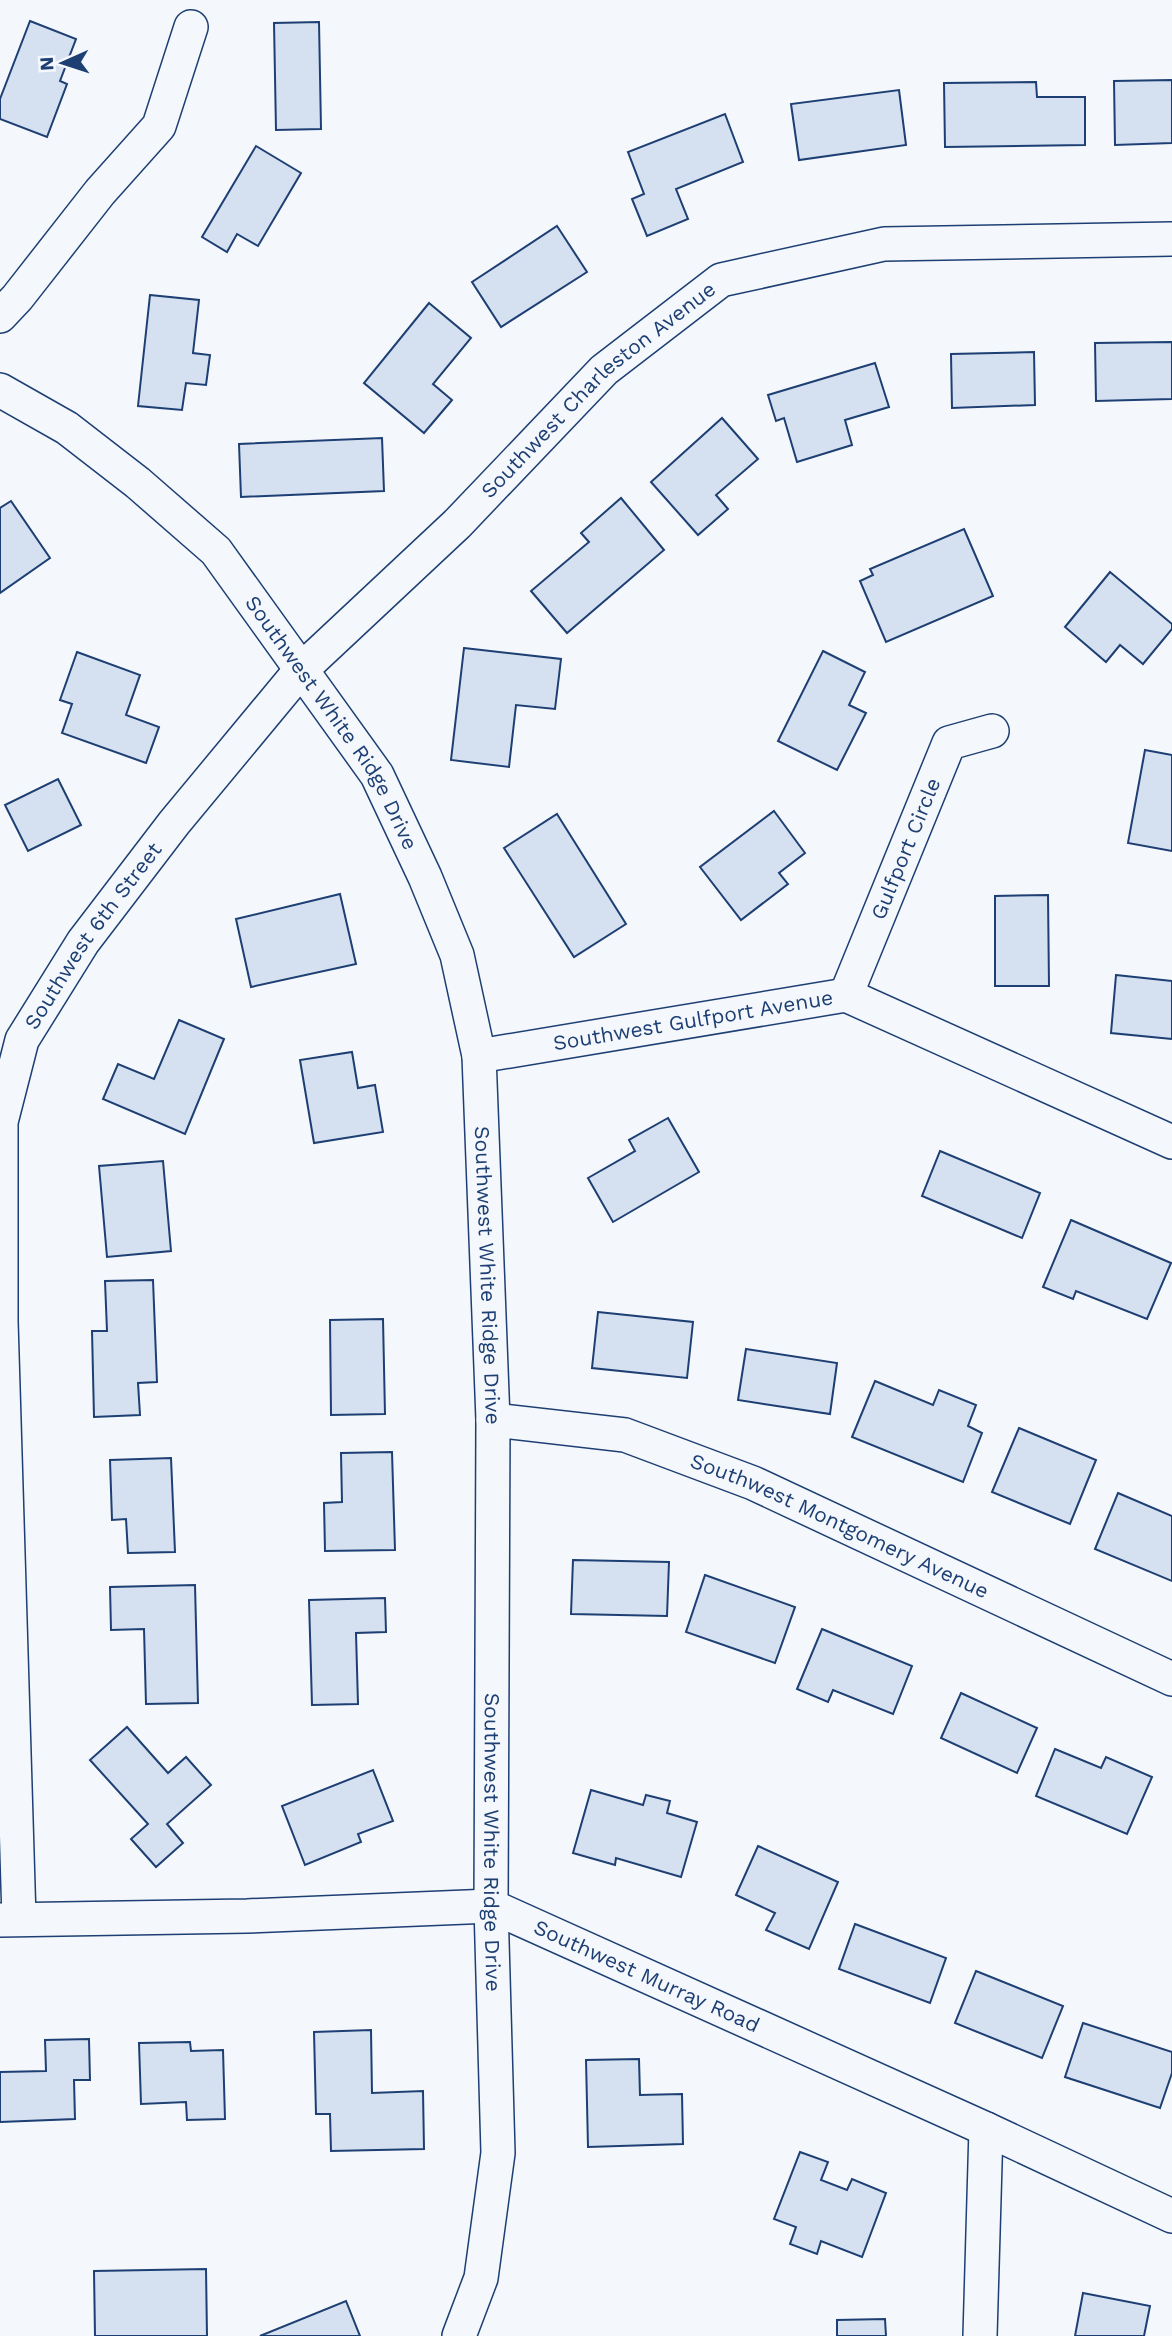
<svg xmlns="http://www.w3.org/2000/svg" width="1172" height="2336" font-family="'Work Sans',sans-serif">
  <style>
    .building { fill: #d5e0f0; stroke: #1d3f73; stroke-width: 2 }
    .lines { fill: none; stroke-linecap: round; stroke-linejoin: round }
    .minor-casing { stroke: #1d3f73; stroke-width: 36 }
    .minor { stroke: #f4f7fb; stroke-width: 33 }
    .labels { text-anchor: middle; stroke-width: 5; stroke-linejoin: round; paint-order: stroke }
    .street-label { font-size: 21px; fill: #1d3f73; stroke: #f4f7fb }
  </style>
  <rect width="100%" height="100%" fill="#f4f7fb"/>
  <!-- building -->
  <g class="building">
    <polygon points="30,21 76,39 60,81 67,84 47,137 0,119 0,99"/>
    <polygon points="319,22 321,129 276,130 274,23"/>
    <polygon points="1172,80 1172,143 1115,145 1114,81"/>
    <polygon points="1036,82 1037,97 1085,97 1085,145 945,147 944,83"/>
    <polygon points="899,90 906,145 799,160 791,104"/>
    <polygon points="725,114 743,162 676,189 688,219 647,236 632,199 644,194 628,152"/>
    <polygon points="256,146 301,173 258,246 237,234 227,252 202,237"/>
    <polygon points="557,226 587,272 501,327 472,282"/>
    <polygon points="150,295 199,300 193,353 210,355 206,385 186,383 182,410 138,406"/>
    <polygon points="429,303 471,338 433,384 452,400 424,433 364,383"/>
    <polygon points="1172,342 1172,399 1096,401 1095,343"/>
    <polygon points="1034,352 1035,405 952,408 951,354"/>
    <polygon points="875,363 889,407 845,420 852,445 797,462 784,418 776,421 768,395"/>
    <polygon points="722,418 758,459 716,495 728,509 698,535 651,482"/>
    <polygon points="382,438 384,491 241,497 239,444"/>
    <polygon points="621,498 664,550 567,633 531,591 589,542 581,533"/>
    <polygon points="11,501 50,558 0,593 0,508"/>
    <polygon points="964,529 993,596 886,642 860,581 873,575 870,569"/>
    <polygon points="1110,572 1172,624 1172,629 1143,664 1120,645 1106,662 1065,627"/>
    <polygon points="464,648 561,659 555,709 516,705 509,767 451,760"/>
    <polygon points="823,651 865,672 849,705 866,713 837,770 778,741"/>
    <polygon points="77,652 140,675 126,715 159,727 146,763 62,733 72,704 60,700"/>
    <polygon points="1145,750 1172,755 1172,851 1128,843"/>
    <polygon points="58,779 81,825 28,851 5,805"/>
    <polygon points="774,811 805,853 779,873 788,884 741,920 700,867"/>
    <polygon points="557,814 626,924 574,957 504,848"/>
    <polygon points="340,894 356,964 251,987 236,919"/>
    <polygon points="1048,895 1049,986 995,986 995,896"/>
    <polygon points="1116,975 1172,981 1172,1039 1111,1033"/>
    <polygon points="179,1020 224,1039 185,1134 103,1099 118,1064 154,1079"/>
    <polygon points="352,1052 358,1088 375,1085 383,1132 314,1143 300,1060"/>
    <polygon points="668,1118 699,1172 613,1222 588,1178 635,1151 629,1140"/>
    <polygon points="940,1151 1040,1193 1022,1238 922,1196"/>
    <polygon points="163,1161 171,1251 107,1257 99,1166"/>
    <polygon points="1071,1220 1171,1263 1147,1319 1076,1291 1073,1299 1043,1287"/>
    <polygon points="153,1280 157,1382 138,1383 140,1415 94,1417 92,1331 107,1331 105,1281"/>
    <polygon points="598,1312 693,1322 687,1378 592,1368"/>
    <polygon points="383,1319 385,1414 331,1415 330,1320"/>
    <polygon points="746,1349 837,1363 830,1414 738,1400"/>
    <polygon points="875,1381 933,1405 939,1390 976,1405 968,1426 982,1433 963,1482 852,1437"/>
    <polygon points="1019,1428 1096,1460 1070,1524 992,1492"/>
    <polygon points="392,1452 395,1550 325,1551 324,1503 342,1502 341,1453"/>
    <polygon points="171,1458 175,1552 128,1553 126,1519 112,1520 110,1460"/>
    <polygon points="1118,1493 1172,1516 1172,1581 1095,1549"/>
    <polygon points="573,1560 669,1562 667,1616 571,1614"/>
    <polygon points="705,1575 795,1607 775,1663 686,1632"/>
    <polygon points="195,1585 198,1703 146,1704 144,1629 111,1630 110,1587"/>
    <polygon points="385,1598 386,1632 356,1633 358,1704 312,1705 309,1600"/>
    <polygon points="822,1629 912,1666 893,1714 833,1690 828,1702 797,1689"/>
    <polygon points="961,1693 1037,1728 1017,1773 941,1738"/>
    <polygon points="127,1727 168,1773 186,1757 211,1785 167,1824 183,1843 156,1867 131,1839 148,1824 90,1760"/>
    <polygon points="1055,1749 1101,1768 1106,1757 1152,1777 1127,1834 1036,1796"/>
    <polygon points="373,1770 393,1821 358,1834 361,1842 305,1865 282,1806"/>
    <polygon points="591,1790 643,1805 646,1795 670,1801 667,1813 697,1822 681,1877 616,1858 615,1865 573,1853"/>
    <polygon points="758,1846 838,1882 809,1949 766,1930 775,1913 736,1895"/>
    <polygon points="855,1924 946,1958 930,2003 839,1969"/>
    <polygon points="976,1971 1063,2006 1042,2058 955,2023"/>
    <polygon points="1083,2023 1172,2052 1172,2073 1160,2108 1065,2077"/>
    <polygon points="371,2030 372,2093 423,2091 424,2149 331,2151 330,2114 316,2114 314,2032"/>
    <polygon points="89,2039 90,2080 74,2080 75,2119 0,2122 0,2072 46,2071 45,2040"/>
    <polygon points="190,2042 191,2051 223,2050 225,2119 187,2120 186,2102 141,2104 139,2043"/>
    <polygon points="639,2059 640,2095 682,2094 683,2144 588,2147 586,2060"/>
    <polygon points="800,2152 828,2162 821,2180 847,2190 852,2179 886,2193 862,2257 821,2241 817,2254 790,2244 796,2227 774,2219"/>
    <polygon points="206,2269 207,2336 95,2336 94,2271"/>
    <polygon points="1083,2293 1150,2306 1144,2336 1075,2336"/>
    <polygon points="346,2301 360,2336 260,2336"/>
    <polygon points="885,2319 886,2336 837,2336 837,2320"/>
  </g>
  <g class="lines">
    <defs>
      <g id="minor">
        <polyline points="0,316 17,298 100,192 159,126 191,27"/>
        <path id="s1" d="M0 390 67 428 138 483 216 551 377 775 425 877 457 955 479 1056 493 1420 491 1906 498 2153 481 2278 459 2336"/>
        <path id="s2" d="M846 995 949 743 992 731"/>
        <path id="s3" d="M479 1056 846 995 1172 1142"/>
        <path id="s4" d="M493 1420 625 1435 753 1483 1172 1679"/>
        <path id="s5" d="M19 1919 1 1321V1122L22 1040 83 942 174 823 300 671 457 524 604 370 721 280 884 244 1172 239"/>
        <path id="s6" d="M0 1920 247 1916 491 1906 986 2129 1172 2216"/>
        <polyline points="980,2336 986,2129"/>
      </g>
    </defs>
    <!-- minor casing -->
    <use href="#minor" class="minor-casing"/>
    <!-- minor -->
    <use href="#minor" class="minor"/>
  </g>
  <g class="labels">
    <!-- street labels -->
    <g class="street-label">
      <text dy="7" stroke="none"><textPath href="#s5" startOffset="1755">Southwest Charleston Avenue</textPath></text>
      <text dy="7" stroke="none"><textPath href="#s1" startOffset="478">Southwest White Ridge Drive</textPath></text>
      <text dy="7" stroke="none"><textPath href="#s2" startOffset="158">Gulfport Circle</textPath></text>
      <text dy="7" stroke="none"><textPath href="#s5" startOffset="1008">Southwest 6th Street</textPath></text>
      <text dy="7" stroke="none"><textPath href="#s3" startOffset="217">Southwest Gulfport Avenue</textPath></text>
      <text dy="7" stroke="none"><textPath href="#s1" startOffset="1066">Southwest White Ridge Drive</textPath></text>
      <text dy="7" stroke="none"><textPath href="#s4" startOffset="366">Southwest Montgomery Avenue</textPath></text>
      <text dy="7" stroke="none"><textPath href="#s1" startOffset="1633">Southwest White Ridge Drive</textPath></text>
      <text dy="7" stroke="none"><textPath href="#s6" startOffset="662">Southwest Murray Road</textPath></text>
    </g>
  </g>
  <!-- north arrow -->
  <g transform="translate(63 63) rotate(267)" stroke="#f4f7fb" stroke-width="5" paint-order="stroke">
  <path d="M0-5L12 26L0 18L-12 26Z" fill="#1d3f73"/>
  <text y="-10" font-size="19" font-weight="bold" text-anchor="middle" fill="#1d3f73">N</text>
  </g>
</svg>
